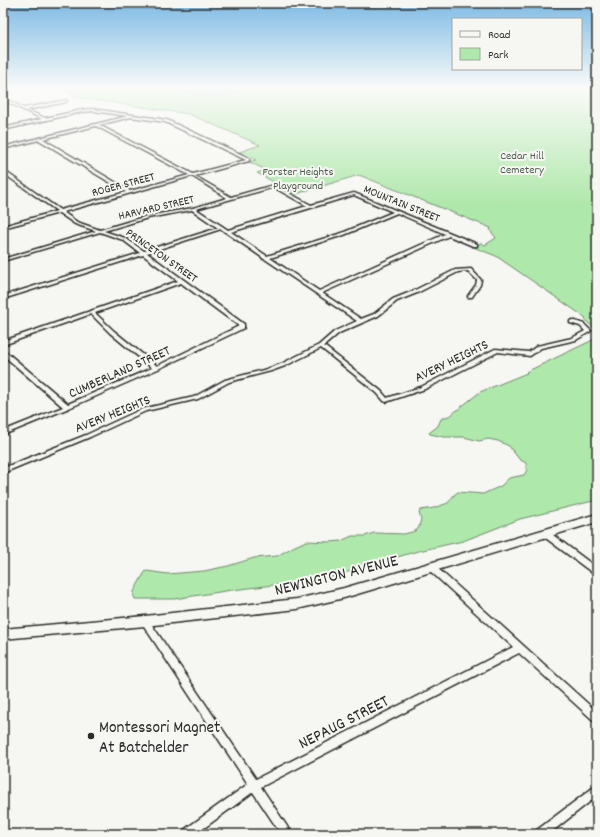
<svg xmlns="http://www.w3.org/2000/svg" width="600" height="837" font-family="Dekko,sans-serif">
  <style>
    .green { fill: #afe8ab; stroke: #6d8a6b }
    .water { fill: #7dc4dd; stroke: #5c8796 }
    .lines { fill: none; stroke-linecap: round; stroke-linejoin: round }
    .shore { stroke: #4c6872; stroke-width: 1 }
    .street-casing { stroke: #2b2b2b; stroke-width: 3 }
    .secondary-casing { stroke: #2b2b2b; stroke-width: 3 }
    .street { fill: #f6f6f2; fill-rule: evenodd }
    .secondary { fill: #f6f6f2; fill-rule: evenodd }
    .poi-dot { fill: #2b2b2b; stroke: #f6f6f2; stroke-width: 1.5 }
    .labels { text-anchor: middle; stroke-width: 4; stroke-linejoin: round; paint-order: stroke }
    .far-park-label { font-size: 12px; fill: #4c5a4b; stroke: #f6f6f2 }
    .far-street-label { font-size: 12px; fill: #2b2b2b; stroke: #f6f6f2 }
    .street-label { font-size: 14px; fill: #2b2b2b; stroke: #f6f6f2 }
    .near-street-label { font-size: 17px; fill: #2b2b2b; stroke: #f6f6f2 }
    .near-poi-label { font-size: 17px; fill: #2b2b2b; stroke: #f6f6f2; text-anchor: start }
  </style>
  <rect width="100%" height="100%" fill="#f6f6f2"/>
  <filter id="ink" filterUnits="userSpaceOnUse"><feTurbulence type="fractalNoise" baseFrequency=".025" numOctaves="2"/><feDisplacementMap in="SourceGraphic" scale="8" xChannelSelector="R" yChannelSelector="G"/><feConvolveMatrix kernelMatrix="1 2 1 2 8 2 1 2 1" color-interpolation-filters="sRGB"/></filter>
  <g filter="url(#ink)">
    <!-- green -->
    <g class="green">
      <polygon points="58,88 597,88 597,330 588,323 585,319 586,318 496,256 473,247 481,243 485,245 496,238 490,230 491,228 359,175 296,194 257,173 266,170 249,162 256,160 239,152 260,145 189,114 81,98"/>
      <path d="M597 338V500L520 519 463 541 414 552 325 579 232 590 174 599H135C134 597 133 595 134 592 134 591 144 573 146 571L168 574 204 571 228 566 254 558 277 556 293 547 306 541 330 542 341 541 352 536H365L374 533 404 534 412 532 417 530 419 527 421 519 419 513 421 510 434 508 448 503 454 495 458 492 483 494 501 486 509 478 524 475 527 470 526 463 519 459 509 446 498 441 488 439 479 441 464 437H444L430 434 429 433 438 426 441 419 451 415 480 392 527 373 526 372Z"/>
    </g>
    <!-- water -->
    <path class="water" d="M163 88H245C233 103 180 93 163 88Z"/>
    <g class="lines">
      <!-- shore -->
      <polyline class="shore" points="185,88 219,93 240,88"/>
      <defs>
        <g id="street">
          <path d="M3 98 24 108 67 100 66 102 27 110 45 118 82 110 93 109 167 120 247 157 249 159V161L195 176 231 197 270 186H276L311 205 354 193 477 244V246H473L449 236 322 293 361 319 374 314 393 299 413 291 455 270 471 269 481 280 480 285 472 297H468V296L476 285 477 280 468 271 458 272 417 293 397 301 378 316 339 333 324 346 381 391 387 398 421 387 495 349 529 352 537 346 572 338 585 331 580 326 570 323V321L572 320 584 324 591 331 576 340 541 348 530 356 498 352 425 389 386 402 384 401 377 393 321 348 285 366 271 371 229 382 198 399 146 411 90 437 3 473V468L86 435 142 409 194 397 225 380 267 369 281 364 319 345 335 331 357 321 265 259H263V258L221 229 147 253 244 324V328L158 369 69 408 3 435V431L63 407 3 355V350L5 351 68 404 152 368 110 333 91 314 3 345V341L178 281 143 255 3 299V296L140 253 123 240 100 232 3 261V259L96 231 75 224 59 213 3 228V226L57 211 3 173V170L60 210 126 192 39 140 3 149V147L128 116 93 111 82 112 3 130V128L42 119 3 100ZM131 117 165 122 246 160 193 174 99 125ZM96 126 189 175 130 191 43 139ZM192 176 227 198 193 208 147 216 100 230 77 222 63 212ZM271 188H275L307 206 228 230 196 209ZM354 195 393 212 342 233 267 256 231 232ZM192 210 218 228 144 251 125 238 104 231 148 218ZM397 213 445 234 319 291 270 258 344 235ZM181 283 239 326 157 366 114 331 95 313Z"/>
          <polygon points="546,531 549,532 597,568 597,575 594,574 543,536 542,534 543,532"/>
          <polygon points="432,565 435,566 597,712 597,722 594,721 519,653 261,787 292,834 281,834 253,792 196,834 183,834 184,830 248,784 142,623 141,621 142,619 145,618 148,619 256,779 513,647 429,570 428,568 429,566"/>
          <polygon points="597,785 597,796 549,834 536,834 537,830 594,787"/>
        </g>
        <polygon id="secondary" points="597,514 597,522 344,598 297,609 145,626 3,639 3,629 145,616 297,599 344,588"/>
      </defs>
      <!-- street casing -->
      <use href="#street" class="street-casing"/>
      <!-- secondary casing -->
      <use href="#secondary" class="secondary-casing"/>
      <!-- street -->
      <use href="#street" class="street"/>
      <!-- secondary -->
      <use href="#secondary" class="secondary"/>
    </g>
  </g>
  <!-- sky -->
  <linearGradient id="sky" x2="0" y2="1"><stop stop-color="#7dbae4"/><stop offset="0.43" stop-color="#fbfbf9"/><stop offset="1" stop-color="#fbfbf9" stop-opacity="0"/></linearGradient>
  <rect width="600" height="205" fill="url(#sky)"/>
  <!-- markers -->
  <circle class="poi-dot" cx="91" cy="736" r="4"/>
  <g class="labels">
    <!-- far-park labels -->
    <g class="far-park-label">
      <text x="522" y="159">Cedar Hill<tspan x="522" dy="14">Cemetery</tspan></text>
      <text x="298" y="175">Forster Heights<tspan x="298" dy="14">Playground</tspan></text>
    </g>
    <!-- far-street labels -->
    <g class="far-street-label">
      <text transform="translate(123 184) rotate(-15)" y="4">ROGER STREET</text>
      <text transform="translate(402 203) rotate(22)" y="4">MOUNTAIN STREET</text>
      <text transform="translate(156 207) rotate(-13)" y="4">HARVARD STREET</text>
      <text transform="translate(162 255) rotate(35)" y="4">PRINCETON STREET</text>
    </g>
    <!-- street labels -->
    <g class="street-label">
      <text transform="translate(451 360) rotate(-26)" y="5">AVERY HEIGHTS</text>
      <text transform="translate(119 371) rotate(-24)" y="5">CUMBERLAND STREET</text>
      <text transform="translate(112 413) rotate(-22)" y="5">AVERY HEIGHTS</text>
    </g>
    <!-- near-street labels -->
    <g class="near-street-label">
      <text transform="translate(336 574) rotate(-14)" y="6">NEWINGTON AVENUE</text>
      <text transform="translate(343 721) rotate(-27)" y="6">NEPAUG STREET</text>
    </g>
    <!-- near-poi labels -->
    <g class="near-poi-label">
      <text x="99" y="732">Montessori Magnet<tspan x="99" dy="20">At Batchelder</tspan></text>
    </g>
  </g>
  <!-- margin -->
  <rect width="600" height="837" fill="none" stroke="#f6f6f2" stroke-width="16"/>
  <rect x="8" y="8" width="584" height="821" fill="none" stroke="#2b2b2b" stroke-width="1.5" filter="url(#ink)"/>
  <!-- legend -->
  <rect x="452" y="18" width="130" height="52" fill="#f6f6f2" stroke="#a5a5a2"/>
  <rect x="460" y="31" width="20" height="6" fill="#f6f6f2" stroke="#a5a5a2"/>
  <text x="488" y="38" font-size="12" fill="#2b2b2b">Road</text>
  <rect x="460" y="48" width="20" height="12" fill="#afe8ab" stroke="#a5a5a2"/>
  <text x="488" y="58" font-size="12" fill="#2b2b2b">Park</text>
</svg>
